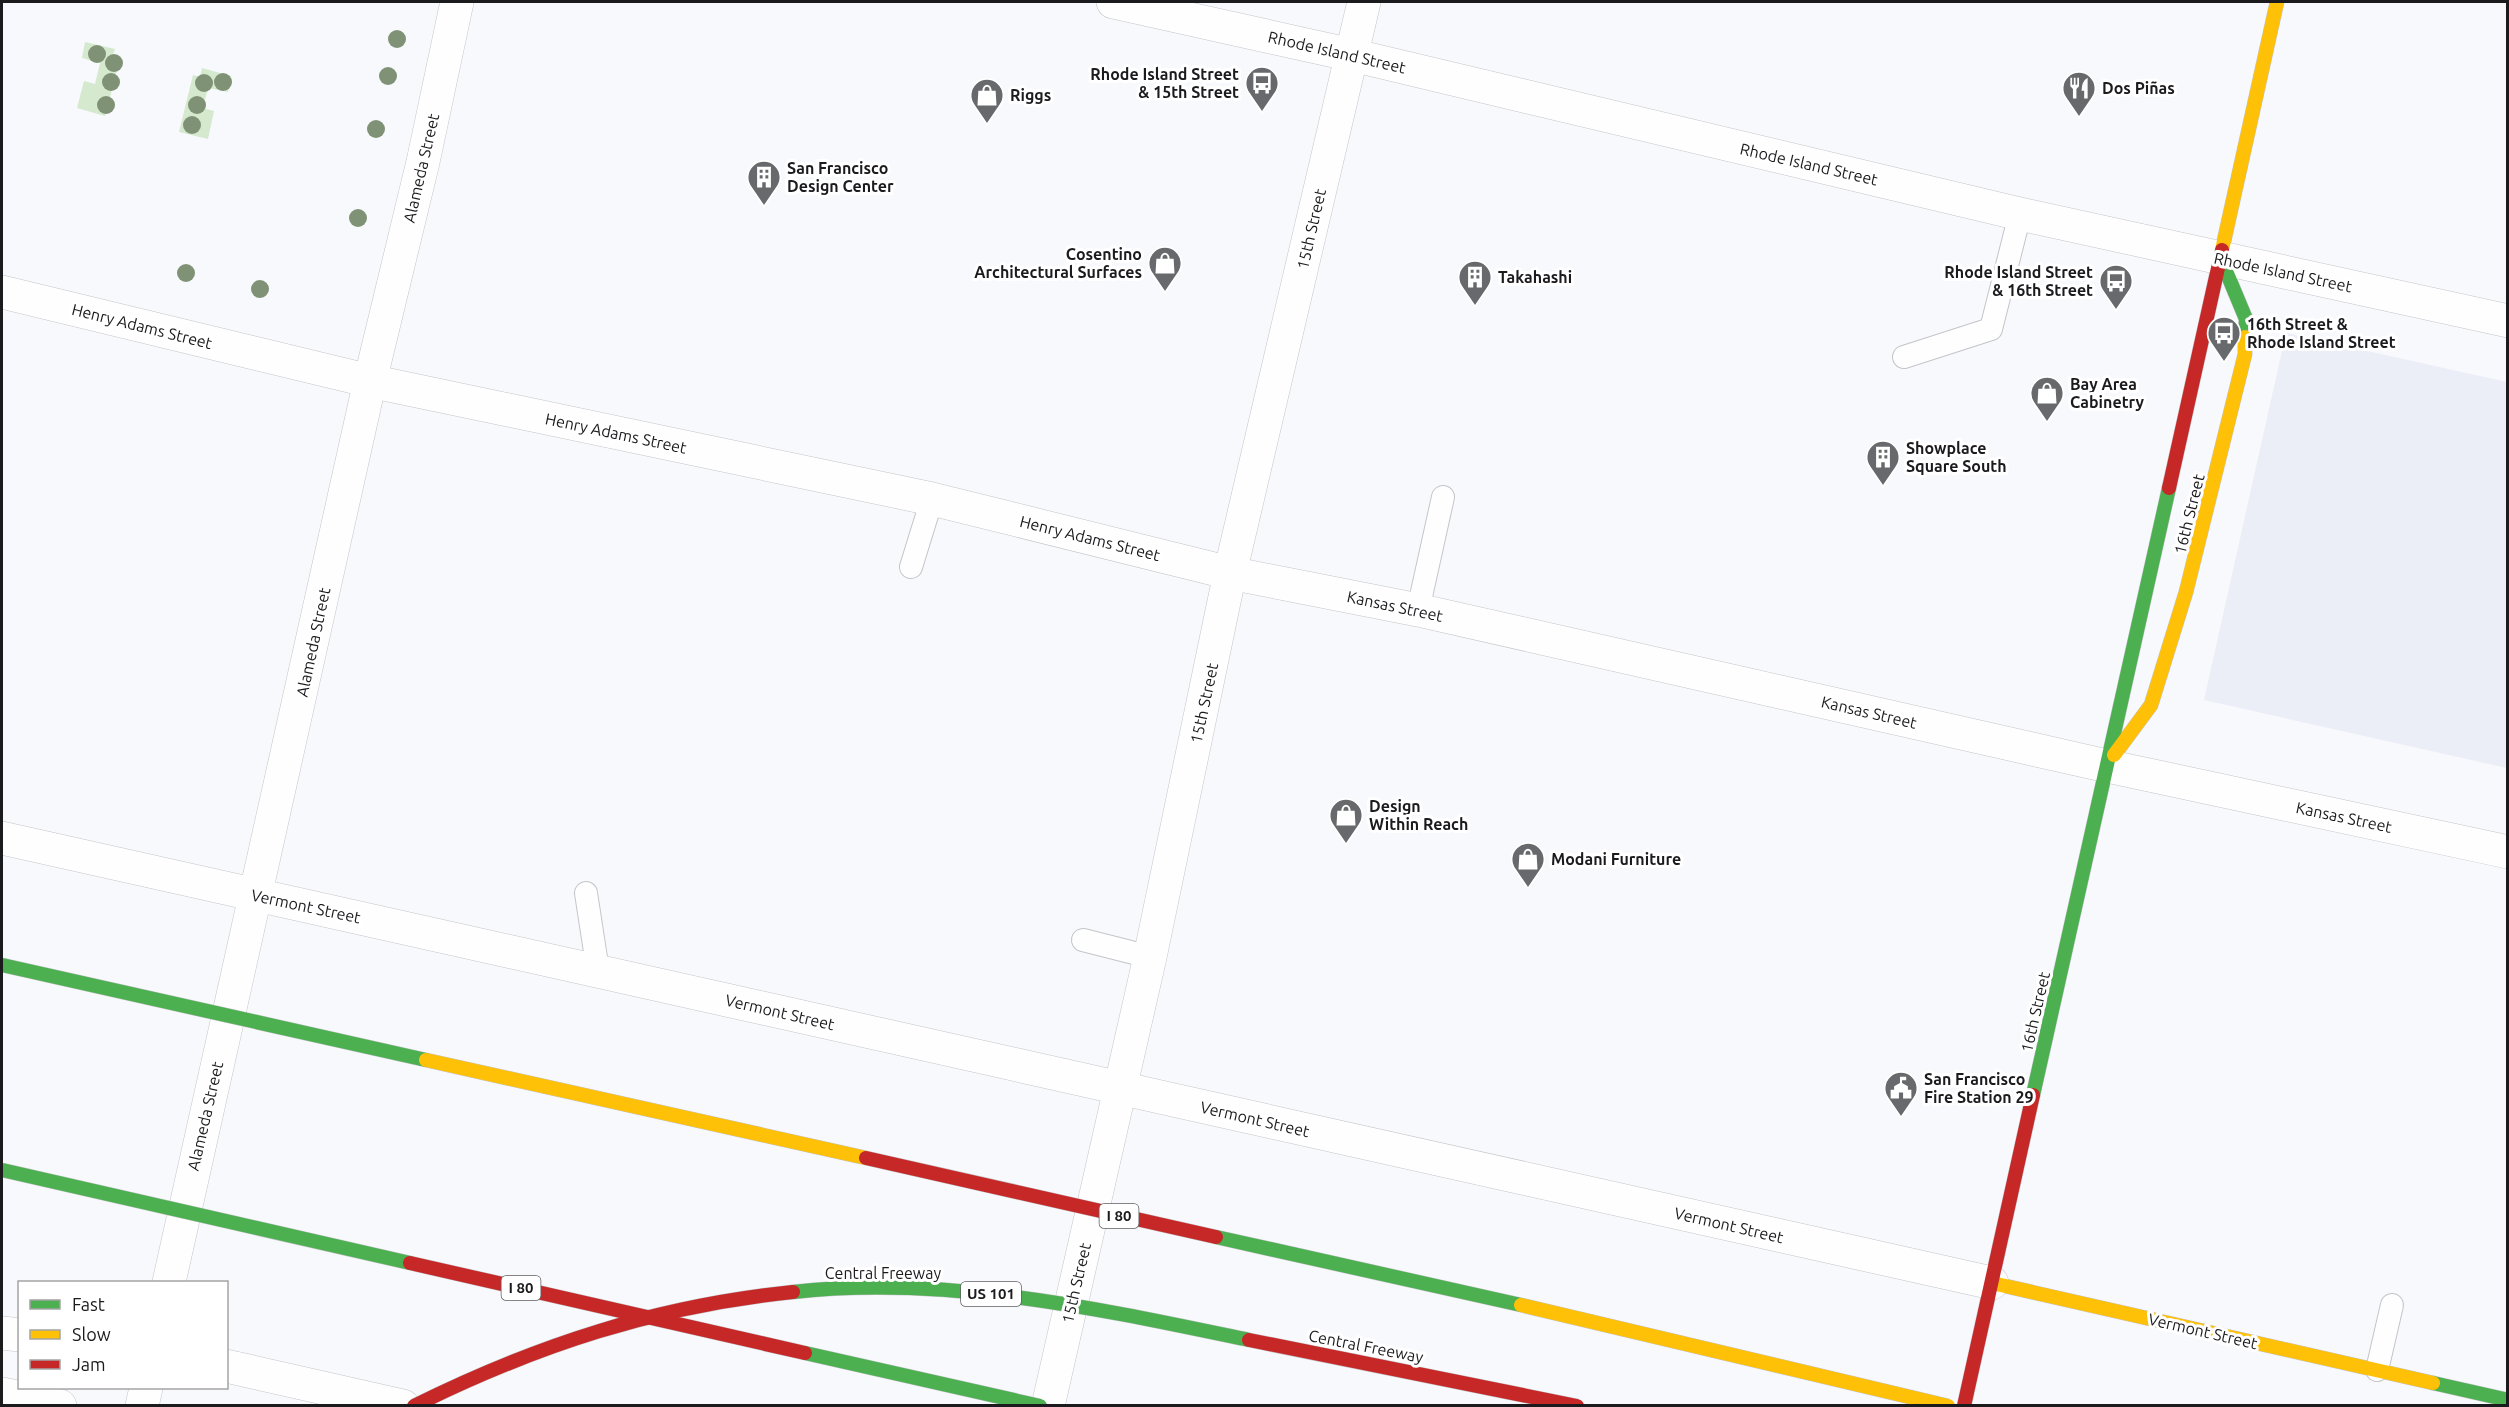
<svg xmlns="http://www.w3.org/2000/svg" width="2509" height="1407" font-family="Ubuntu,sans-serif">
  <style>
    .built { fill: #ebedf7 }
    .green { fill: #d4e9cd }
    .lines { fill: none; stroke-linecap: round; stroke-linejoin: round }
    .lane-casing { stroke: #c4c5c8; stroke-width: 24 }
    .street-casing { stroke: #c4c5c8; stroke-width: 34 }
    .fast-casing { stroke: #c4c5c8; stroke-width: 15 }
    .slow-casing { stroke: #c4c5c8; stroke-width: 15 }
    .jam-casing { stroke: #c4c5c8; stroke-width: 15 }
    .lane { stroke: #fefeff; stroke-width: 22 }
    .street { stroke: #fefeff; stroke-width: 33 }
    .fast { stroke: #4caf50; stroke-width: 14 }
    .slow { stroke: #ffc107; stroke-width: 14 }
    .jam { stroke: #c62828; stroke-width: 14 }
    .fast-bridge-casing { stroke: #c4c5c8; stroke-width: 15; stroke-linecap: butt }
    .slow-bridge-casing { stroke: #c4c5c8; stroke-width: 15; stroke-linecap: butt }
    .jam-bridge-casing { stroke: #c4c5c8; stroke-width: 15; stroke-linecap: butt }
    .fast-bridge { stroke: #4caf50; stroke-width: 14 }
    .slow-bridge { stroke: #ffc107; stroke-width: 14 }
    .jam-bridge { stroke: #c62828; stroke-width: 14 }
    .tree { fill: #809276 }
    .labels { text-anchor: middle; stroke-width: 6; stroke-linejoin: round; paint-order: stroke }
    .shield { fill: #fff; stroke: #5f5f62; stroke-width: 1.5 }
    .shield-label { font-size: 15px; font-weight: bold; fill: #1b1b1e }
    .street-label { font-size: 16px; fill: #1b1b1e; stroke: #fff }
    .poi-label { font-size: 16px; font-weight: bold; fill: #1b1b1e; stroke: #fff; text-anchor: start }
  </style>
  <rect width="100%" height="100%" fill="#f8f9fd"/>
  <!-- built -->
  <polygon class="built" points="2286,333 2507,382 2507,768 2204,700"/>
  <!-- green -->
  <g class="green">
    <polygon points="85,42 115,49 112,57 120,59 105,116 77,108 84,81 95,84 100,63 82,58"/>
    <polygon points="202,68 231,76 228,92 208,88 203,108 214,111 208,139 179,132 193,75 200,77"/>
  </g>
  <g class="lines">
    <defs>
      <g id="lane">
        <polyline points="1904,357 1991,329 2020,214"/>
        <polyline points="911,567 932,499"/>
        <polyline points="1418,610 1443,497"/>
        <polyline points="586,893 598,971"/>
        <polyline points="1083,940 1150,957"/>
        <polyline points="2377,1370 2392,1305"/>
      </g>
      <g id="street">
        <polyline points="1113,2 1352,55 2020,214 2508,321"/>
        <polyline points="2,292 370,381 932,499 1230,573 1418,610 2107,766 2508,852"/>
        <polyline points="2,838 1992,1283"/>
        <polyline points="169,1282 370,381 423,162 457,2"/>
        <polyline points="2,1333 20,1335"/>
        <polyline points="226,1366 403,1406"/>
        <polyline points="2,1394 60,1406"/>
        <polyline points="142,1406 146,1388"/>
        <polyline points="1048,1406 1150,957 1230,573 1364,2"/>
      </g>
      <g id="fast">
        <polyline points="2221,259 2246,319 2245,337"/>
        <polyline points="2033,1095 2169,488"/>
        <polyline points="2433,1383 2508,1400"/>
      </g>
      <g id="slow">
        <polyline points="2222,250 2277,2"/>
        <polyline points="2114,755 2151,705 2186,592 2245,354 2245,337"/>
        <polyline points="1992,1283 2433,1383"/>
      </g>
      <g id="jam">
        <polyline points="2169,488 2222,250"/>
        <polyline points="1964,1406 2033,1095"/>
      </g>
    </defs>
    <!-- lane casing -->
    <use href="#lane" class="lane-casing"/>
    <!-- street casing -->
    <use href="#street" class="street-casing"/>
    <!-- fast casing -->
    <use href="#fast" class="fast-casing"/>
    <!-- slow casing -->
    <use href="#slow" class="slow-casing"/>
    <!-- jam casing -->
    <use href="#jam" class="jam-casing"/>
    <!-- lane -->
    <use href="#lane" class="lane"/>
    <!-- street -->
    <use href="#street" class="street"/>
    <!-- fast -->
    <use href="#fast" class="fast"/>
    <!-- slow -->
    <use href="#slow" class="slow"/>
    <!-- jam -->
    <use href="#jam" class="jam"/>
    <defs>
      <g id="fast-bridge">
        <polyline points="2,965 426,1060"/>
        <polyline points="2,1170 410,1263"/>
        <polyline points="1216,1237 1521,1305"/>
        <path d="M793 1292C947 1275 1100 1309 1249 1340"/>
        <polyline points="805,1353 1040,1406"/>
      </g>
      <g id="slow-bridge">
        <polyline points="426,1060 866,1158"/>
        <polyline points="1521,1305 1948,1406"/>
      </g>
      <g id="jam-bridge">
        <polyline points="866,1158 1216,1237"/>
        <polyline points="410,1263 805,1353"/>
        <polyline points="1249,1340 1577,1406"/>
        <path d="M414 1406C537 1345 656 1306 793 1292"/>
      </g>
    </defs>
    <!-- fast-bridge casing -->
    <use href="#fast-bridge" class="fast-bridge-casing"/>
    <!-- slow-bridge casing -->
    <use href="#slow-bridge" class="slow-bridge-casing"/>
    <!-- jam-bridge casing -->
    <use href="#jam-bridge" class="jam-bridge-casing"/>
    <!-- fast-bridge -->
    <use href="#fast-bridge" class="fast-bridge"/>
    <!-- slow-bridge -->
    <use href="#slow-bridge" class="slow-bridge"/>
    <!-- jam-bridge -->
    <use href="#jam-bridge" class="jam-bridge"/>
  </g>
  <!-- trees -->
  <g class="tree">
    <circle cx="397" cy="39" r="9"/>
    <circle cx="97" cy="54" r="9"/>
    <circle cx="114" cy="63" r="9"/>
    <circle cx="388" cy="76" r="9"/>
    <circle cx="111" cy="82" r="9"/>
    <circle cx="223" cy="82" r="9"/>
    <circle cx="204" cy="83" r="9"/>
    <circle cx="106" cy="105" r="9"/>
    <circle cx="197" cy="105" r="9"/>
    <circle cx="192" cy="125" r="9"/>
    <circle cx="376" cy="129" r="9"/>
    <circle cx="358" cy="218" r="9"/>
    <circle cx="186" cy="273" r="9"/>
    <circle cx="260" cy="289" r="9"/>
  </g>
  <!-- icons -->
  <defs>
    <symbol id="bus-pin" viewBox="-11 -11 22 30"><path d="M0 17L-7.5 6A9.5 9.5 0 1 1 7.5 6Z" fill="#68696c" stroke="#fff"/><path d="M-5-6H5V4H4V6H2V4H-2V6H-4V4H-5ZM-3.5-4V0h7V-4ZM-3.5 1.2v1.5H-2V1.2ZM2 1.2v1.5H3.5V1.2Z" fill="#fff"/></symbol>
    <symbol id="restaurant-pin" viewBox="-11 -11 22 30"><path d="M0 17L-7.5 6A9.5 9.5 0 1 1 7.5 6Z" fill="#68696c" stroke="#fff"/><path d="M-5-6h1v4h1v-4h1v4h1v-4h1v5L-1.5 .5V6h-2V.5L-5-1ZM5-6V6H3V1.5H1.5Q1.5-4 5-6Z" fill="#fff"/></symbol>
    <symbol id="shop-pin" viewBox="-11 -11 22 30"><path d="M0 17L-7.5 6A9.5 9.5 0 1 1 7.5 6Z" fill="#68696c" stroke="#fff"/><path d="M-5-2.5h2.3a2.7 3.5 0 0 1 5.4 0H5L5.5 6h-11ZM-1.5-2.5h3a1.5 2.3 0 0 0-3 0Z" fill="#fff"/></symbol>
    <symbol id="building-pin" viewBox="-11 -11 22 30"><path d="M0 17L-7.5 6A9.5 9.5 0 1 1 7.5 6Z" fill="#68696c" stroke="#fff"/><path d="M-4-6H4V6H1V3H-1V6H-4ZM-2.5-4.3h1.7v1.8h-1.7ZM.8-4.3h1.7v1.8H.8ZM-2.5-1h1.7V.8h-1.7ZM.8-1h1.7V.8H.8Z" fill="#fff"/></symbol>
    <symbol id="civic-pin" viewBox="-11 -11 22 30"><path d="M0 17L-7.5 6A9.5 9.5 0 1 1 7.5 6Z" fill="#68696c" stroke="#fff"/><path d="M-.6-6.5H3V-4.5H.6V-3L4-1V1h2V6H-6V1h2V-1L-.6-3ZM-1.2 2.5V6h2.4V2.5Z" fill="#fff"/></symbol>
  </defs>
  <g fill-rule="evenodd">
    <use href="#bus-pin" x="1243" y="64" width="38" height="52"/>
    <use href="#restaurant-pin" x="2060" y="69" width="38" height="52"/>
    <use href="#shop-pin" x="968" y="76" width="38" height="52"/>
    <use href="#building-pin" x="745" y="158" width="38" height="52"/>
    <use href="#shop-pin" x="1146" y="244" width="38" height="52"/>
    <use href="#building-pin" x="1456" y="258" width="38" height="52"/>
    <use href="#bus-pin" x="2097" y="262" width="38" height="52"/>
    <use href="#bus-pin" x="2205" y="314" width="38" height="52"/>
    <use href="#shop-pin" x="2028" y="374" width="38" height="52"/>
    <use href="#building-pin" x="1864" y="438" width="38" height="52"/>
    <use href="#shop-pin" x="1327" y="796" width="38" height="52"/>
    <use href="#shop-pin" x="1509" y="840" width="38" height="52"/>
    <use href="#civic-pin" x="1882" y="1069" width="38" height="52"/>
  </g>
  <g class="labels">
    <!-- shield labels -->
    <g class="shield">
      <rect x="1099.5" y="1204" width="39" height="24" rx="4.5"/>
      <rect x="501.5" y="1276" width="39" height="24" rx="4.5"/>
      <rect x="961" y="1282" width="60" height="24" rx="4.5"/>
    </g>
    <g class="shield-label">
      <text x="1119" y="1221">I 80</text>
      <text x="521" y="1293">I 80</text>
      <text x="991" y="1299">US 101</text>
    </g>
    <!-- street labels -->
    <g class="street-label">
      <text transform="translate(1337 52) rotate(13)" y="6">Rhode Island Street</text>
      <text transform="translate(1809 164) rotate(13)" y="6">Rhode Island Street</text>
      <text transform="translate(421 168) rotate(-77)" y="6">Alameda Street</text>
      <text transform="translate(1311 229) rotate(-77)" y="6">15th Street</text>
      <text transform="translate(2283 272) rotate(12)" y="6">Rhode Island Street</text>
      <text transform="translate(142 326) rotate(14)" y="6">Henry Adams Street</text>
      <text transform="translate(616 433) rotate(12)" y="6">Henry Adams Street</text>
      <text transform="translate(2189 514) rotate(-76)" y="6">16th Street</text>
      <text transform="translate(1090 538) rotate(14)" y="6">Henry Adams Street</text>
      <text transform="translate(1395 606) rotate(12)" y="6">Kansas Street</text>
      <text transform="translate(313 642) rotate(-78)" y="6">Alameda Street</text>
      <text transform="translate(1204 703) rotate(-78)" y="6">15th Street</text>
      <text transform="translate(1869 712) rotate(13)" y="6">Kansas Street</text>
      <text transform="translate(2344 817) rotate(12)" y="6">Kansas Street</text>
      <text transform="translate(306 906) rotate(12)" y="6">Vermont Street</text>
      <text transform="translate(780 1012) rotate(13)" y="6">Vermont Street</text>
      <text transform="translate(2035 1012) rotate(-77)" y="6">16th Street</text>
      <text transform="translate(205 1116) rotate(-77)" y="6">Alameda Street</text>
      <text transform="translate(1255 1119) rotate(13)" y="6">Vermont Street</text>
      <text transform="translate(1729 1225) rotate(13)" y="6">Vermont Street</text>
      <text x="883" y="1279">Central Freeway</text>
      <text transform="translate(1076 1283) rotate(-77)" y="6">15th Street</text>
      <text transform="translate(2203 1331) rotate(13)" y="6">Vermont Street</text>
      <text transform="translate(1366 1346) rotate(11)" y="6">Central Freeway</text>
    </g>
    <!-- poi labels -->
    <g class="poi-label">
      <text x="1239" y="80" text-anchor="end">Rhode Island Street<tspan x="1239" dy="18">&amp; 15th Street</tspan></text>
      <text x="2102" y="94">Dos Piñas</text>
      <text x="1010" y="101">Riggs</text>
      <text x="787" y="174">San Francisco<tspan x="787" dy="18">Design Center</tspan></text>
      <text x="1142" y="260" text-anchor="end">Cosentino<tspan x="1142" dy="18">Architectural Surfaces</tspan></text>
      <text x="2093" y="278" text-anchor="end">Rhode Island Street<tspan x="2093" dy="18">&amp; 16th Street</tspan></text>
      <text x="1498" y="283">Takahashi</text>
      <text x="2247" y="330">16th Street &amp;<tspan x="2247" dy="18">Rhode Island Street</tspan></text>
      <text x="2070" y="390">Bay Area<tspan x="2070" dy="18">Cabinetry</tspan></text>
      <text x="1906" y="454">Showplace<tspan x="1906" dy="18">Square South</tspan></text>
      <text x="1369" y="812">Design<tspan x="1369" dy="18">Within Reach</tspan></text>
      <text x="1551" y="865">Modani Furniture</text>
      <text x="1924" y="1085">San Francisco<tspan x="1924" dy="18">Fire Station 29</tspan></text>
    </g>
  </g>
  <!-- border -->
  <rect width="2509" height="1407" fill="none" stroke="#1b1b1e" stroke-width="6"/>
  <!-- legend -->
  <rect x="18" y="1281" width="210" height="108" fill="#ffffff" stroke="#a4a4a5" stroke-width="1.5"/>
  <rect x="30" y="1300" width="30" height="9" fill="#4caf50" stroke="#a4a4a5" stroke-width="1.5"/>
  <text x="72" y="1311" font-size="18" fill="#1b1b1e">Fast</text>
  <rect x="30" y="1330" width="30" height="9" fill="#ffc107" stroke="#a4a4a5" stroke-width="1.5"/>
  <text x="72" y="1341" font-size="18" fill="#1b1b1e">Slow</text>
  <rect x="30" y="1360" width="30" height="9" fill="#c62828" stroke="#a4a4a5" stroke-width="1.5"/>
  <text x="72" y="1371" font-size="18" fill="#1b1b1e">Jam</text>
</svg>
